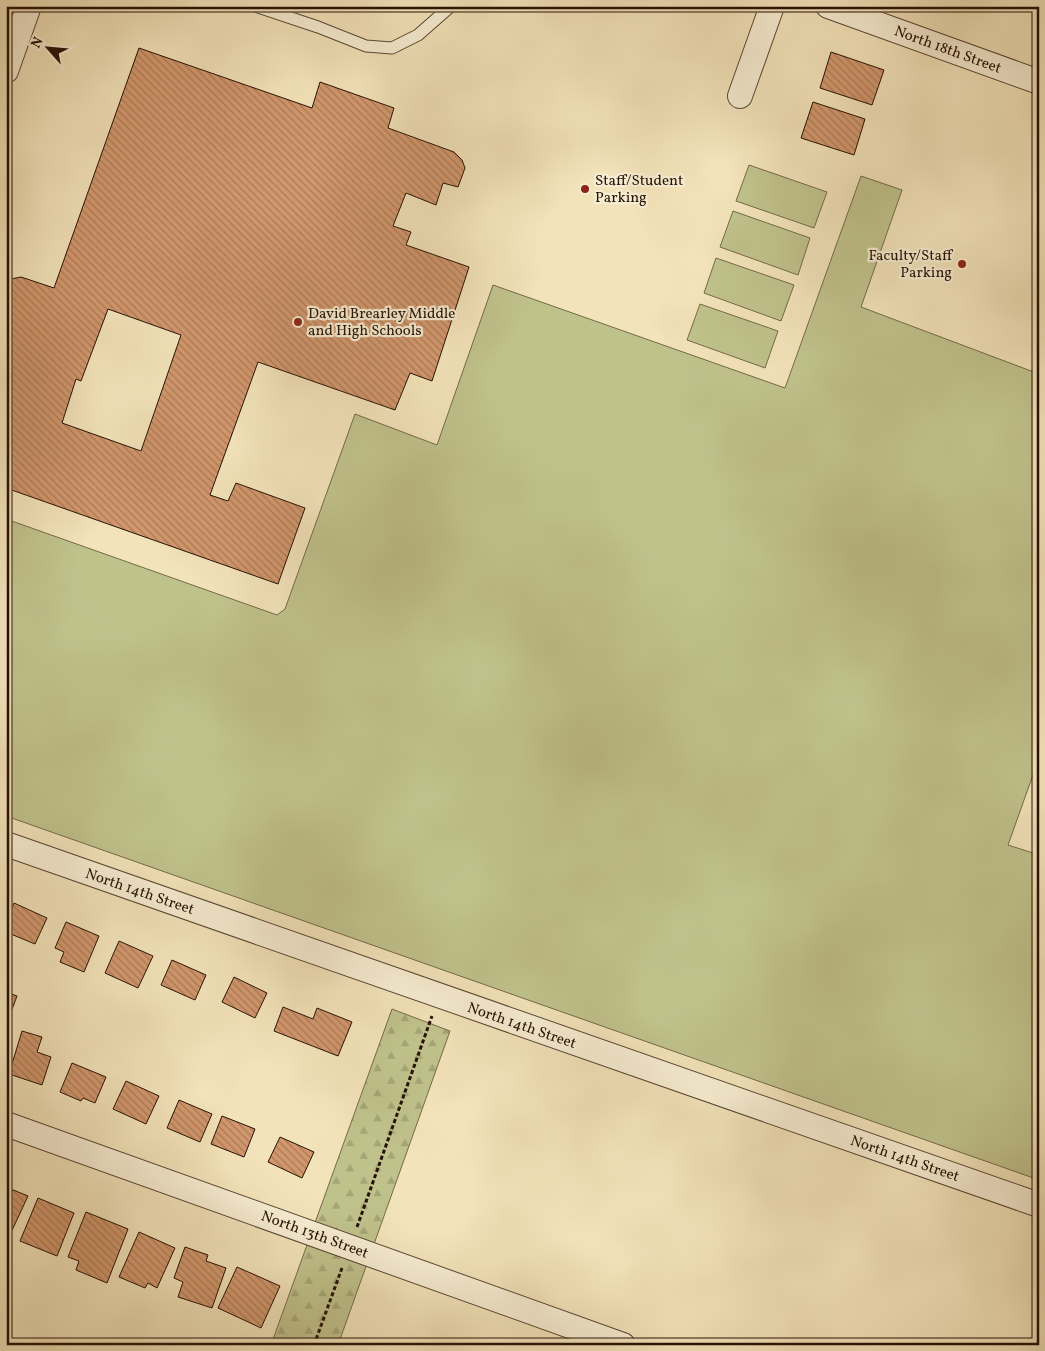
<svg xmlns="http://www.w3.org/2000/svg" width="1045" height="1351" font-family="Vollkorn,serif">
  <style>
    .forest { fill: url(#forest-firs); stroke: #736a48 }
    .green { fill: #c0c28c; stroke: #736a48 }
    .building { fill: url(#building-back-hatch); stroke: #261104; fill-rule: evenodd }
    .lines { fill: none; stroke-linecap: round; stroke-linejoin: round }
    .lane-casing { stroke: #594632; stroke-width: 13 }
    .street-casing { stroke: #594632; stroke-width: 26 }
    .path { stroke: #261104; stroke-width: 3; stroke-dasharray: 4 2.5; stroke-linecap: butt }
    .lane { stroke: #f7edd2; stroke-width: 11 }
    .street { stroke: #f7edd2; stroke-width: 24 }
    .poi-dot { fill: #8f2418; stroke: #f7edd2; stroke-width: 2 }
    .labels { text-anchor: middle; stroke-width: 4.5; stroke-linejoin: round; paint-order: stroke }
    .street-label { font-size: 15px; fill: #261104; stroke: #f7edd2 }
    .poi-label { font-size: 15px; fill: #261104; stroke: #f7edd2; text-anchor: start }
  </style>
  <defs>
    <pattern id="forest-firs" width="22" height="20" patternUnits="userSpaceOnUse" patternTransform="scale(1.25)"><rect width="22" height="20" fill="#c0c28c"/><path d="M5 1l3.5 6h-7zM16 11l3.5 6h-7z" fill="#a5a677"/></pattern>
    <pattern id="building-back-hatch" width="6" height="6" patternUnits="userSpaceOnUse" patternTransform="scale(1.25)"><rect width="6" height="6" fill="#d2976d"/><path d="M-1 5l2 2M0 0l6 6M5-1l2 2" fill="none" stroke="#aa7a57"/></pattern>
  </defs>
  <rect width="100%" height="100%" fill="#f3e3ba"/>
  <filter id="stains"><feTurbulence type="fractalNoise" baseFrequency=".004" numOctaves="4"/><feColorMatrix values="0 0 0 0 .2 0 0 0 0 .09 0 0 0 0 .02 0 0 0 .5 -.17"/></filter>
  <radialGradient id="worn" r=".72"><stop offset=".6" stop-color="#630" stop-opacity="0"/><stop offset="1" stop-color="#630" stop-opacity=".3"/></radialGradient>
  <!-- forest -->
  <polygon class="forest" points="392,1009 450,1031 338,1345 271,1345"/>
  <!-- green -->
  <g class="green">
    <polygon points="749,165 827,192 814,228 736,201"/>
    <polygon points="861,176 902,190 861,307 1039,374 1039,758 1008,845 1039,855 1039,1180 6,816 6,519 277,615 285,609 355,414 437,445 493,285 785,388"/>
    <polygon points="733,211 810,238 798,275 720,247"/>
    <polygon points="716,258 794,285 781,321 704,293"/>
    <polygon points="700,304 778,331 765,368 687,340"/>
  </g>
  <!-- building -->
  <g class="building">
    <path d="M139 48 312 108 320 82 394 108 388 128 454 152 462 160 465 168 458 187 443 183 436 205 406 193 393 226 411 232 406 245 469 267 432 381 410 373 395 410 258 362 210 495 228 501 236 483 305 508 278 584 6 488V280L21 277 54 288ZM108 309 181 335 141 451 62 423 76 379 81 381Z"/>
    <polygon points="831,52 884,70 872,105 820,88"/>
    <polygon points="813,102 865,119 854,155 801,138"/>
    <polygon points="14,903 47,918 35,944 6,932 6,920"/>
    <polygon points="66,922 99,936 84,972 60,962 64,952 55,948"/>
    <polygon points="119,941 153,956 138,988 105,973"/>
    <polygon points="172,960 206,975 195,1000 161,985"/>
    <polygon points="234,977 267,993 255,1018 222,1002"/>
    <polygon points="6,992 17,996 11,1012 6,1011"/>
    <polygon points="283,1007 313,1019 317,1008 352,1022 338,1056 274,1031"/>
    <polygon points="22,1031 42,1037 37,1052 51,1057 42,1085 9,1074"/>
    <polygon points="72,1063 106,1077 95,1103 83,1098 81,1101 60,1092"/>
    <polygon points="126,1081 159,1096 146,1124 113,1109"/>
    <polygon points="179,1100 212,1114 200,1142 167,1128"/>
    <polygon points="222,1116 255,1129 244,1157 211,1144"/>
    <polygon points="280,1137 314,1152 302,1178 268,1162"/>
    <polygon points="6,1187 28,1196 8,1239 6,1239"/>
    <polygon points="38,1198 74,1213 57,1256 20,1241"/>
    <polygon points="86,1212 128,1229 107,1283 76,1270 79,1261 68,1257"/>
    <polygon points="139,1232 175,1248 157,1288 148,1283 145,1288 119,1277"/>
    <polygon points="185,1247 208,1255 206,1261 226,1268 212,1308 178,1297 183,1282 174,1278"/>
    <polygon points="237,1267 280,1286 261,1328 218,1308"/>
  </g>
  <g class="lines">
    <defs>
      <polyline id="lane" points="255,6 318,27 366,46 392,48 418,35 451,6"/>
      <g id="street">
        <polyline points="828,6 1039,82"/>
        <polyline points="6,71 29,6"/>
        <polyline points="740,96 772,6"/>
        <polyline points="6,844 1039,1205"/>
        <polyline points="6,1124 623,1345"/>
      </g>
    </defs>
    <!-- lane casing -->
    <use href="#lane" class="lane-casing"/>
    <!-- street casing -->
    <use href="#street" class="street-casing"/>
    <!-- path -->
    <g class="path">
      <polyline points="357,1227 432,1016"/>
      <polyline points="314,1345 342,1268"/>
    </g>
    <!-- lane -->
    <use href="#lane" class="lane"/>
    <!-- street -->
    <use href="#street" class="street"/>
  </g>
  <!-- markers -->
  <g class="poi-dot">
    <circle cx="585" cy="189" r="5"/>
    <circle cx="962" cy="264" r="5"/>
    <circle cx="298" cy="322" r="5"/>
  </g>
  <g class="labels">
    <!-- street labels -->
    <g class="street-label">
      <text transform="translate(948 49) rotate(20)" y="5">North 18th Street</text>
      <text transform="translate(140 891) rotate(19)" y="5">North 14th Street</text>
      <text transform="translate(522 1025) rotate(19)" y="5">North 14th Street</text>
      <text transform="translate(905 1158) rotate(19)" y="5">North 14th Street</text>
      <text transform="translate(315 1234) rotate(20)" y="5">North 13th Street</text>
    </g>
    <!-- poi labels -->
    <g class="poi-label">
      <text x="595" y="185">Staff/Student<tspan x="595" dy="17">Parking</tspan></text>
      <text x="952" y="260" text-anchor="end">Faculty/Staff<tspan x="952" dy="17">Parking</tspan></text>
      <text x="308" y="318">David Brearley Middle<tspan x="308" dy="17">and High Schools</tspan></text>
    </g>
  </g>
  <!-- margin -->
  <rect width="1045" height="1351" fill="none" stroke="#f3e3ba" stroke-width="25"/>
  <rect x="8" y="8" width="1030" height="1336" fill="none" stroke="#261104" stroke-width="2.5"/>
  <rect x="12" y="12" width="1020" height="1326" fill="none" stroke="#261104"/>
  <!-- north arrow -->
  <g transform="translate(48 48) rotate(297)" stroke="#f7edd2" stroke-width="4" paint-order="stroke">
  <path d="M0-4L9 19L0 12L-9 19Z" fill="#261104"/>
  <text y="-8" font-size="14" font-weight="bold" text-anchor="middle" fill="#261104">N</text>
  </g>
  <rect width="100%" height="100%" filter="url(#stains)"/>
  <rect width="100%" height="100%" fill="url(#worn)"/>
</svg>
